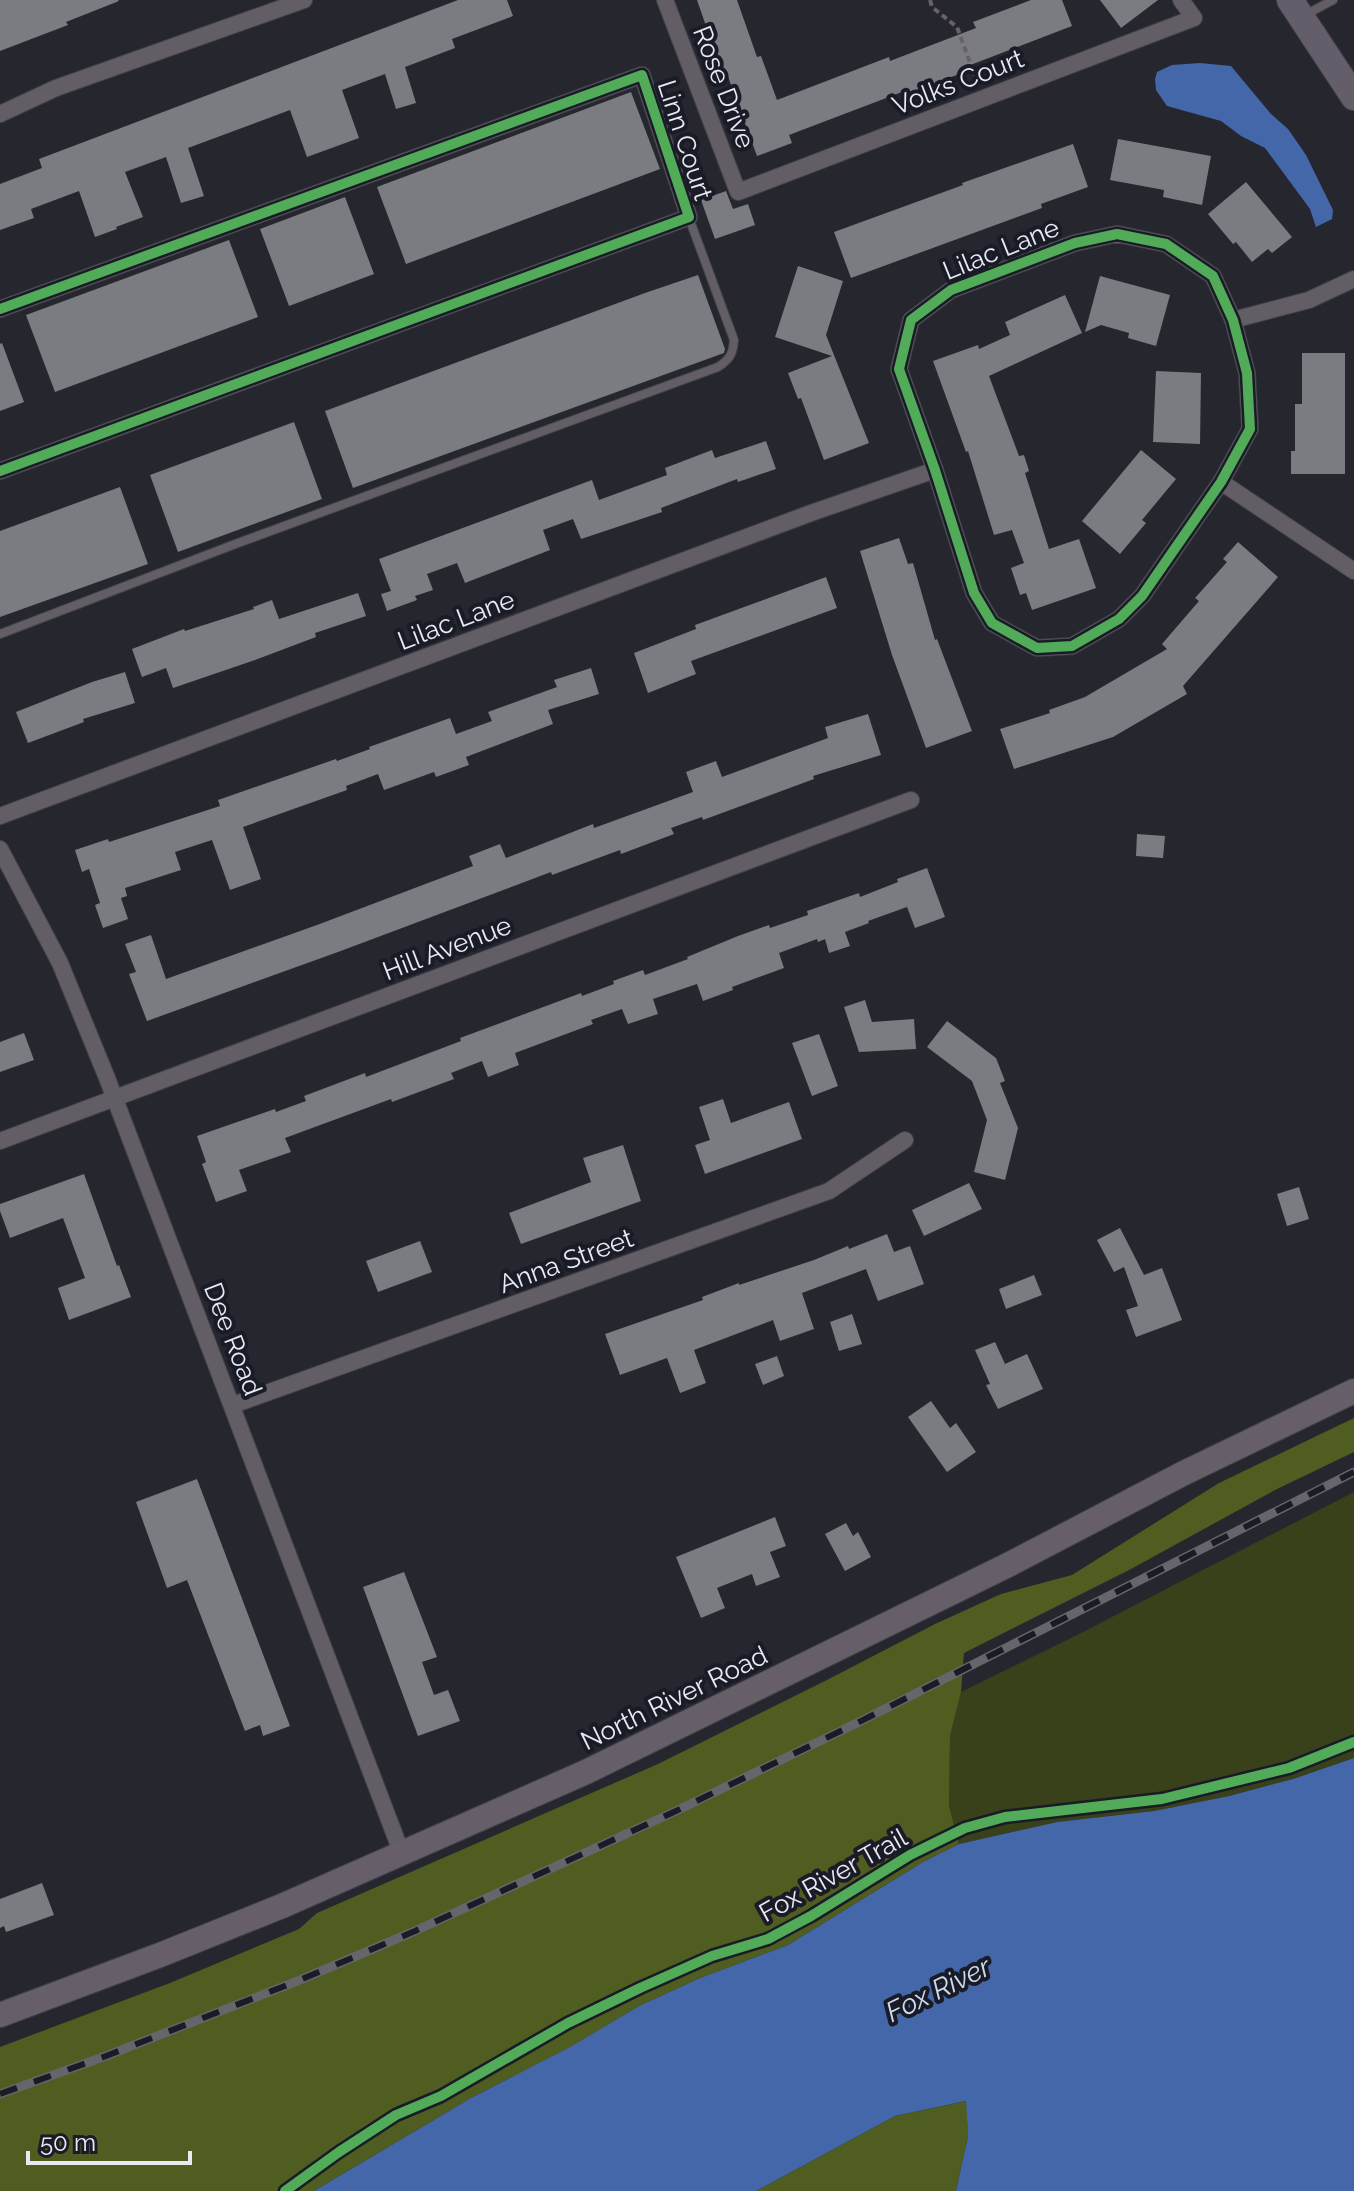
<svg xmlns="http://www.w3.org/2000/svg" width="1354" height="2191" font-family="Raleway,sans-serif">
  <style>
    .green { fill: #384119 }
    .forest { fill: #505d20 }
    .water { fill: #4367a8 }
    .building { fill: #7b7b82 }
    .lines { fill: none; stroke-linecap: round; stroke-linejoin: round }
    .service-casing { stroke: #424349; stroke-width: 10 }
    .minor-casing { stroke: #424349; stroke-width: 18 }
    .secondary-casing { stroke: #424349; stroke-width: 26 }
    .primary-casing { stroke: #424349; stroke-width: 28 }
    .path { stroke: #67626a; stroke-width: 4; stroke-dasharray: 6 4; stroke-linecap: butt }
    .service { stroke: #635d66; stroke-width: 8 }
    .minor { stroke: #635d66; stroke-width: 16 }
    .secondary { stroke: #665f6a; stroke-width: 24 }
    .primary { stroke: #645e6a; stroke-width: 26 }
    .rail-casing { stroke: #67656c; stroke-width: 9 }
    .rail { stroke: #191b27; stroke-width: 6; stroke-dasharray: 18; stroke-linecap: butt }
    .cycleway-casing { stroke: #191b27; stroke-width: 15 }
    .cycleway { stroke: #51ab58; stroke-width: 10 }
    .labels { text-anchor: middle; stroke-width: 8; stroke-linejoin: round; paint-order: stroke }
    .street-label { font-size: 26px; fill: #e8eaf2; stroke: #191b27 }
    .water-label { font-size: 28px; font-style: italic; fill: #cedaed; stroke: #191b27 }
  </style>
  <rect width="100%" height="100%" fill="#26272e"/>
  <!-- green -->
  <polygon class="green" points="1354,1492 1354,1758 1293,1779 1229,1796 1154,1811 1057,1822 959,1844 949,1806 950,1736 961,1692 1083,1632"/>
  <!-- forest -->
  <g class="forest">
    <polygon points="1354,1418 1354,1452 1275,1490 1131,1569 964,1653 961,1692 950,1736 949,1806 959,1844 923,1862 788,1945 700,1978 639,2006 573,2046 471,2098 314,2191 0,2191 0,2047 170,1983 299,1929 317,1913 658,1764 825,1681 935,1624 1001,1594 1072,1575 1219,1483"/>
    <polygon points="967,2101 968,2136 956,2191 756,2191 895,2116"/>
  </g>
  <!-- water -->
  <g class="water">
    <polygon points="1200,63 1231,66 1271,114 1288,129 1306,155 1333,210 1332,219 1316,227 1310,209 1265,148 1241,136 1221,121 1167,106 1156,90 1155,79 1157,72 1172,65"/>
    <polygon points="1354,1758 1354,2191 956,2191 968,2136 966,2101 895,2116 756,2191 314,2191 471,2098 572,2046 639,2006 700,1978 788,1945 923,1862 959,1844 1057,1822 1154,1811 1229,1796 1293,1779"/>
  </g>
  <!-- building -->
  <g class="building">
    <polygon points="0,0 118,0 119,1 66,22 68,25 0,51"/>
    <polygon points="458,0 507,0 513,16 452,39 455,48 405,67 416,103 396,109 385,74 342,90 359,138 307,157 290,110 188,148 204,196 181,203 166,157 125,172 143,217 116,227 117,229 95,237 79,191 31,209 34,218 0,230 0,184 42,168 39,159"/>
    <polygon points="697,0 737,0 757,57 761,56 777,100 889,57 890,61 976,28 973,22 1031,0 1062,0 1072,26 960,69 962,73 903,95 902,92 789,135 792,143 757,156 726,71 722,72"/>
    <polygon points="1100,0 1158,0 1121,28"/>
    <polygon points="631,92 660,169 406,264 377,187"/>
    <polygon points="1118,139 1211,156 1202,205 1163,197 1164,190 1110,180"/>
    <polygon points="1073,144 1088,187 1041,204 1042,208 851,278 834,232 963,185 962,183"/>
    <polygon points="1246,182 1292,237 1272,253 1268,249 1252,262 1236,242 1233,244 1208,214"/>
    <polygon points="726,191 733,209 748,204 755,225 715,239 701,200"/>
    <polygon points="345,197 374,274 289,306 260,229"/>
    <polygon points="229,240 258,317 55,392 26,315"/>
    <polygon points="798,266 843,281 826,335 869,443 824,460 801,398 798,399 788,373 832,356 775,337"/>
    <polygon points="698,275 725,349 724,353 353,488 325,411 645,293"/>
    <polygon points="1100,276 1170,295 1156,346 1128,338 1129,333 1101,325 1085,332"/>
    <polygon points="1065,295 1082,333 989,376 1019,456 1024,455 1029,471 1025,473 1049,549 1079,539 1096,588 1032,610 1026,593 1020,595 1011,568 1024,563 1012,530 994,535 968,451 966,452 933,361 978,345 979,349 1010,335 1005,322"/>
    <polygon points="2,343 24,402 0,411 0,344"/>
    <polygon points="1302,353 1345,353 1345,474 1291,474 1291,451 1295,451 1295,404 1302,404"/>
    <polygon points="1156,371 1201,373 1200,444 1153,442"/>
    <polygon points="294,422 322,499 178,552 150,475"/>
    <polygon points="766,441 776,469 738,482 737,479 661,508 662,512 581,539 573,519 543,530 550,550 465,583 457,563 427,574 433,590 415,596 417,600 387,611 381,594 391,591 379,559 592,480 599,500 667,475 665,468 712,450 715,458"/>
    <polygon points="1141,450 1176,479 1142,520 1146,523 1120,554 1082,521"/>
    <polygon points="120,487 148,564 0,617 0,531"/>
    <polygon points="899,538 908,564 913,563 935,640 937,639 972,731 926,748 892,655 860,551"/>
    <polygon points="1238,542 1278,577 1183,686 1187,694 1113,737 1014,769 1000,729 1050,713 1049,710 1085,697 1167,649 1162,644 1199,601 1195,598 1227,562 1223,559"/>
    <polygon points="826,577 837,608 691,661 696,674 648,693 634,653 696,629 695,625"/>
    <polygon points="358,593 366,616 315,633 316,637 255,660 173,688 166,668 142,677 132,649 184,629 185,631 254,609 253,607 272,600 279,619"/>
    <polygon points="591,668 599,694 548,710 553,724 466,757 469,765 436,777 434,772 384,790 378,774 346,786 347,790 243,827 261,879 230,890 212,840 175,852 181,870 125,888 127,896 121,898 128,919 103,928 95,905 100,903 89,869 82,872 75,850 108,839 109,842 220,806 218,800 336,759 337,761 370,749 369,747 450,718 456,734 492,721 488,712 557,687 554,680"/>
    <polygon points="125,672 135,703 83,719 84,722 28,743 16,712 92,682"/>
    <polygon points="868,714 881,755 813,776 814,779 703,820 702,817 671,828 674,834 621,854 620,850 552,875 551,872 338,952 147,1021 129,974 136,972 125,944 151,935 166,979 317,925 473,866 469,856 500,844 506,858 593,824 594,828 693,792 686,772 716,761 722,777 828,738 825,727"/>
    <polygon points="1137,834 1165,836 1163,858 1136,856"/>
    <polygon points="927,868 945,917 915,928 907,907 868,921 869,923 845,932 850,946 829,953 825,939 818,942 817,939 779,953 784,968 732,987 733,990 703,1001 697,984 653,999 658,1014 628,1024 622,1009 591,1020 593,1024 515,1053 519,1065 488,1077 482,1061 451,1073 454,1079 392,1102 391,1099 285,1138 291,1152 239,1170 247,1191 216,1202 202,1164 206,1162 197,1136 275,1109 276,1112 306,1101 304,1096 365,1073 366,1077 461,1041 460,1038 581,993 582,996 614,984 613,981 643,970 645,975 688,959 687,957 738,936 769,925 770,928 808,915 807,911 859,893 860,897 898,882 897,879"/>
    <polygon points="865,1000 872,1022 914,1019 916,1049 859,1052 844,1007"/>
    <polygon points="947,1021 996,1058 1005,1081 1000,1083 1018,1128 1005,1180 974,1172 987,1120 972,1081 927,1047"/>
    <polygon points="24,1033 34,1060 0,1072 0,1042"/>
    <polygon points="819,1034 838,1086 812,1096 792,1043"/>
    <polygon points="723,1099 731,1123 789,1102 802,1139 705,1174 695,1145 710,1140 699,1107"/>
    <polygon points="623,1145 641,1201 521,1244 509,1213 591,1182 583,1158"/>
    <polygon points="84,1174 117,1266 119,1265 131,1297 69,1320 58,1288 85,1278 63,1218 10,1238 0,1211 0,1204"/>
    <polygon points="969,1183 982,1209 924,1236 912,1210"/>
    <polygon points="1299,1187 1309,1219 1287,1226 1277,1194"/>
    <polygon points="1120,1228 1144,1275 1162,1268 1182,1320 1136,1337 1126,1310 1138,1306 1124,1267 1114,1272 1097,1240"/>
    <polygon points="887,1234 894,1252 910,1246 924,1284 878,1301 866,1269 802,1293 814,1329 780,1341 773,1320 694,1350 706,1383 680,1393 667,1358 620,1375 605,1334 703,1300 702,1297 739,1283 739,1285 814,1260 848,1246 849,1249"/>
    <polygon points="420,1241 432,1272 378,1292 366,1261"/>
    <polygon points="1034,1275 1042,1295 1006,1309 999,1289"/>
    <polygon points="852,1314 862,1344 839,1351 830,1322"/>
    <polygon points="995,1342 1005,1364 1027,1354 1043,1389 998,1409 986,1385 990,1384 975,1350"/>
    <polygon points="777,1356 784,1376 763,1385 755,1364"/>
    <polygon points="931,1401 950,1428 956,1423 976,1452 947,1472 908,1417"/>
    <polygon points="197,1479 290,1726 263,1736 260,1725 245,1731 187,1580 167,1588 136,1502"/>
    <polygon points="775,1517 786,1546 770,1552 780,1577 756,1586 752,1574 717,1588 725,1608 701,1618 676,1557"/>
    <polygon points="846,1523 853,1536 858,1532 871,1557 845,1571 825,1534"/>
    <polygon points="404,1572 437,1657 422,1662 434,1695 448,1690 460,1721 418,1736 363,1587"/>
    <polygon points="42,1883 54,1915 6,1932 4,1926 0,1928 0,1899"/>
  </g>
  <g class="lines">
    <defs>
      <g id="service">
        <polyline points="1305,15 1333,0"/>
        <path d="M0 634 238 543 718 367C730 359 733 354 734 340L689 218"/>
      </g>
      <g id="minor">
        <polyline points="665,0 738,192 1194,18 1181,0"/>
        <polyline points="0,114 56,88 304,0"/>
        <polygon points="1117,234 1166,244 1213,276 1233,320 1247,373 1250,429 1221,482 1142,596 1119,619 1072,646 1037,648 992,623 974,593 935,470 899,369 911,320 951,290 1075,243"/>
        <polyline points="0,309 642,75 689,217 0,471"/>
        <polyline points="1233,320 1309,300 1354,279"/>
        <polyline points="1221,482 1354,571"/>
        <polyline points="0,816 811,513 935,470"/>
        <polyline points="0,849 60,963 107,1078 402,1854"/>
        <polyline points="0,1141 911,800"/>
        <polyline points="233,1405 829,1191 905,1140"/>
      </g>
      <polyline id="secondary" points="0,2015 160,1955 282,1906 586,1772 1008,1565 1184,1473 1354,1391"/>
      <polyline id="primary" points="1290,0 1354,97"/>
    </defs>
    <!-- service casing -->
    <use href="#service" class="service-casing"/>
    <!-- minor casing -->
    <use href="#minor" class="minor-casing"/>
    <!-- secondary casing -->
    <use href="#secondary" class="secondary-casing"/>
    <!-- primary casing -->
    <use href="#primary" class="primary-casing"/>
    <!-- path -->
    <polyline class="path" points="930,0 932,7 957,27 976,79"/>
    <!-- service -->
    <use href="#service" class="service"/>
    <!-- minor -->
    <use href="#minor" class="minor"/>
    <!-- secondary -->
    <use href="#secondary" class="secondary"/>
    <!-- primary -->
    <use href="#primary" class="primary"/>
    <defs>
      <polyline id="rail" points="0,2094 106,2056 300,1980 415,1931 676,1811 857,1723 1354,1472"/>
    </defs>
    <!-- rail casing -->
    <use href="#rail" class="rail-casing"/>
    <!-- rail -->
    <use href="#rail" class="rail"/>
    <defs>
      <g id="cycleway">
        <polygon points="1117,234 1166,244 1213,276 1233,320 1247,373 1250,429 1221,482 1142,596 1119,619 1072,646 1037,648 992,623 974,593 935,470 899,369 911,320 951,290 1075,243"/>
        <polyline points="0,309 642,75 689,217 0,471"/>
        <polyline points="285,2191 339,2152 396,2115 441,2096 568,2023 640,1988 712,1956 768,1939 811,1916 910,1855 965,1828 1005,1817 1162,1799 1289,1768 1354,1742"/>
      </g>
    </defs>
    <!-- cycleway casing -->
    <use href="#cycleway" class="cycleway-casing"/>
    <!-- cycleway -->
    <use href="#cycleway" class="cycleway"/>
  </g>
  <g class="labels">
    <!-- street labels -->
    <g class="street-label">
      <text transform="translate(958 82) rotate(-21)" y="9">Volks Court</text>
      <text transform="translate(724 87) rotate(69)" y="9">Rose Drive</text>
      <text transform="translate(685 140) rotate(72)" y="9">Linn Court</text>
      <text transform="translate(1001 249) rotate(-22)" y="9">Lilac Lane</text>
      <text transform="translate(456 620) rotate(-21)" y="9">Lilac Lane</text>
      <text transform="translate(447 948) rotate(-21)" y="9">Hill Avenue</text>
      <text transform="translate(566 1261) rotate(-20)" y="9">Anna Street</text>
      <text transform="translate(233 1339) rotate(69)" y="9">Dee Road</text>
      <text transform="translate(674 1698) rotate(-26)" y="9">North River Road</text>
      <text transform="translate(833 1875) rotate(-29)" y="9">Fox River Trail</text>
    </g>
    <!-- water labels -->
    <g class="water-label">
      <text transform="translate(938 1989) rotate(-26)" y="10">Fox River</text>
    </g>
  </g>
  <!-- scale -->
  <path d="M28 2151v12h162v-12" fill="none" stroke="#e8eaf2" stroke-width="4"/>
  <text x="40" y="2151" font-size="24" fill="#e8eaf2" stroke="#191b27" stroke-width="6" paint-order="stroke">50 m</text>
</svg>
